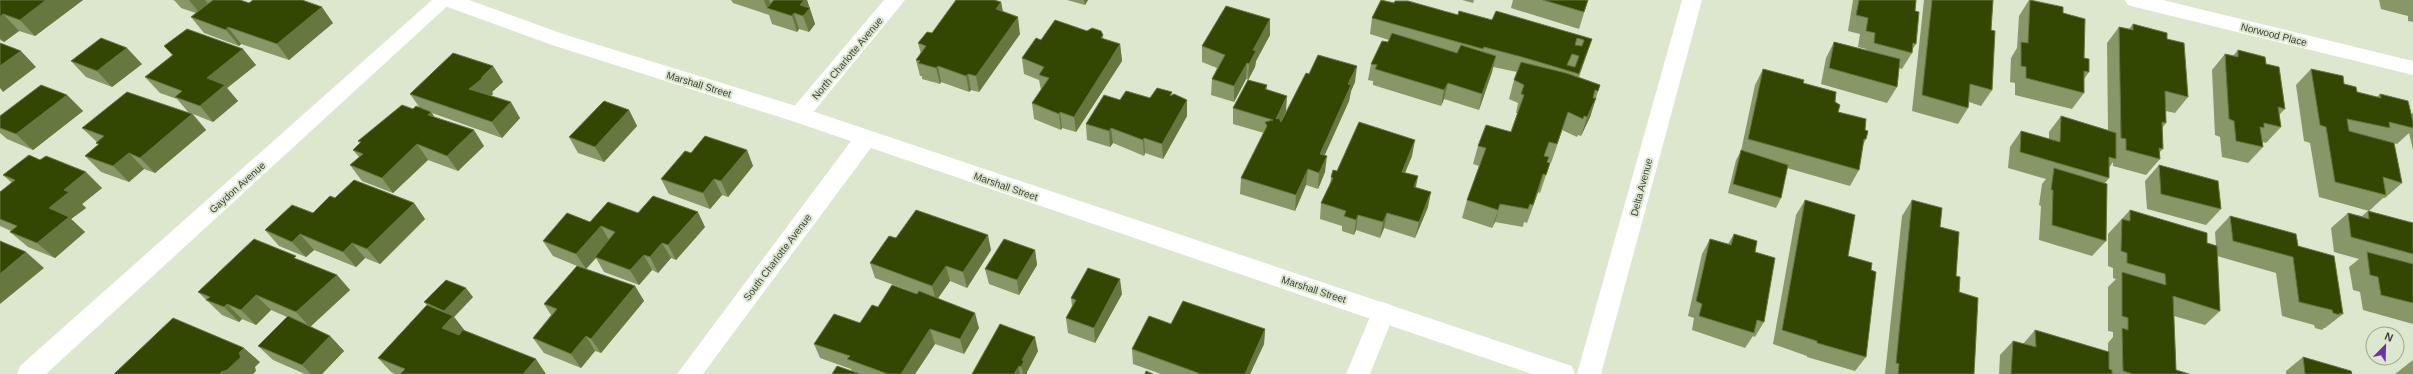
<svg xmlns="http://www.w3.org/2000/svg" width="2413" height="374" font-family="Arial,sans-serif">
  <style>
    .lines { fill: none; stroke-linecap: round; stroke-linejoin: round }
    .minor { fill: #fff; fill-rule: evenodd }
    .tertiary { fill: #fff; fill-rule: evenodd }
    .wall { fill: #889768 }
    .shaded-wall { fill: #667740 }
    .building { fill: #334703; stroke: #667740; fill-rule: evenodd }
    .labels { text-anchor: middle; stroke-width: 4; stroke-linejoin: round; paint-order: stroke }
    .street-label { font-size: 10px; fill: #3a3f35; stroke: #dce7ce }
  </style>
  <rect width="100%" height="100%" fill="#dce7ce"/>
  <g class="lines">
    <!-- minor -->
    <g class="minor">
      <polygon points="432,0 454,0 46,374 17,374 20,366"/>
      <polygon points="884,0 905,0 806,121 799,123 792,121 788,115 792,109"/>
      <polygon points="1682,0 1702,0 1601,374 1577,374"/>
      <polygon points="2125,0 2163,0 2413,61 2413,75 2135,7 2128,5"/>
      <polygon points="865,131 873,133 876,139 873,145 703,374 677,374 857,133"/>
      <polygon points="1383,302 1391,305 1395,312 1370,374 1346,374 1375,305"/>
    </g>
    <!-- tertiary -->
    <polygon class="tertiary" points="439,0 469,0 566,35 806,109 1563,363 1572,366 1575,374 1532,374 792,121 552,45 442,5"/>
  </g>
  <!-- wall -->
  <g class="wall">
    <polygon points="0,0 83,0 35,36 19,31 4,42 0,40"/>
    <polygon points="173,0 240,0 249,3 333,23 289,60 241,44 239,46 204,33 191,17 196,13 181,8 175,1"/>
    <polygon points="731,0 807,0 815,24 809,32 799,29 797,32 772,24 769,15 733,3"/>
    <polygon points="1067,0 1088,0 1085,5"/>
    <polygon points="1462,0 1474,0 1473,3"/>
    <polygon points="1513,0 1588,0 1579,29 1511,8"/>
    <polygon points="1853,0 1916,0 1915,11 1916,44 1912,50 1912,53 1902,69 1899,68 1897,87 1887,103 1821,84 1826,58 1834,42 1866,50 1866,49 1858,47 1860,34 1848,31"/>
    <polygon points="1924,0 1993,0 1991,30 1992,90 1981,106 1969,102 1968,108 1958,124 1912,111"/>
    <polygon points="2029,0 2032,0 2063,13 2084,58 2089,72 2084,79 2084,93 2072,109 2015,95 2015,83 2010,82 2011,58 2017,48 2019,16"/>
    <polygon points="2379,0 2413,0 2413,22 2408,21 2408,16 2381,9"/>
    <polygon points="1001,2 1003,12 1020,34 979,92 971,90 969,92 941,82 940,84 922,79 922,76 920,76 916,60 921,54 918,43 932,33"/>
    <polygon points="1394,3 1592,39 1579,77 1600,85 1590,117 1581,136 1578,135 1577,137 1562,130 1551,163 1547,161 1547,162 1550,163 1540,193 1538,192 1527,223 1524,222 1523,227 1495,222 1492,228 1462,218 1467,200 1479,166 1473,164 1478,146 1511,132 1518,113 1516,113 1518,103 1509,99 1514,80 1517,72 1493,67 1492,72 1479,110 1444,99 1441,106 1373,85 1373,81 1368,80 1371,64 1388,42 1389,40 1370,34 1372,18"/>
    <polygon points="1270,19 1270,35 1256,61 1255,67 1248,80 1267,85 1267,90 1286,111 1281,122 1355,82 1351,91 1349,101 1324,156 1325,172 1318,189 1306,185 1295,211 1240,194 1241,178 1264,133 1233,124 1233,108 1248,80 1246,79 1234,102 1211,95 1212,79 1217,68 1202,62 1202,46"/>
    <polygon points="2133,24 2167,39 2188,97 2175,113 2166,111 2166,123 2162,128 2163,149 2159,153 2160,159 2146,175 2113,166 2113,162 2109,168 2109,178 2105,183 2106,241 2092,256 2039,240 2041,206 2039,205 2042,184 2046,179 2008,168 2010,147 2021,131 2049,139 2049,132 2061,116 2108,130 2107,43 2119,27 2129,29"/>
    <polygon points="1087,31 1103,35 1103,39 1120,44 1122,61 1076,132 1062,128 1061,130 1034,119 1032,103 1041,90 1039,80 1024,74 1022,58 1041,40"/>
    <polygon points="164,46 256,65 227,88 238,101 213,122 193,114 206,130 155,173 144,169 129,182 101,172 85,156 98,145 96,143 97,142 82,128 189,113 177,99 160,93 145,77 172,55"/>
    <polygon points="2238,50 2266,64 2285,109 2279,115 2281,127 2266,143 2262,142 2263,147 2248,163 2222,157 2220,137 2215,135 2212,70 2225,54 2233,56"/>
    <polygon points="71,61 142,64 112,87 86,77"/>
    <polygon points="493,66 503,82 492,92 493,94 491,96 520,118 502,138 432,113 435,118 484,146 458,171 428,160 393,193 362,181 350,165 359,157 353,150 360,143 358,141 413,109 420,108 410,94"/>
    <polygon points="1763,69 1803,83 1835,102 1838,112 1865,130 1866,139 1863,145 1859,170 1850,186 1787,168 1781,198 1776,208 1728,193 1736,160 1741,151 1755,85"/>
    <polygon points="2311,69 2344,84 2357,92 2377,97 2380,94 2411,114 2413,113 2413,150 2409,133 2397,144 2378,139 2402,183 2385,198 2383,198 2369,211 2319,197 2310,143 2304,141 2296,85"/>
    <polygon points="67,95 83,111 33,150 7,139 0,133 0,116"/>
    <polygon points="1172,95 1187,116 1163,159 1145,153 1144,156 1113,143 1110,147 1087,140 1086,124 1120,100 1150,98"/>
    <polygon points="629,110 637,126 604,162 578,153 569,137"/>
    <polygon points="747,150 753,166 728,197 722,195 710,209 669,194 661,179 691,153"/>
    <polygon points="1412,156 1405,172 1416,187 1428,207 1415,238 1384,228 1380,238 1356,230 1354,235 1342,231 1342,226 1320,219 1321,203 1330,186 1331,177 1337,171"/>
    <polygon points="2159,165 2221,209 2206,225 2147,209 2145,181"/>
    <polygon points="3,175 102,188 82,204 86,208 71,219 85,232 55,258 28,247 10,232 11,231 0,226 0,192 12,183"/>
    <polygon points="335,198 414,203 425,219 380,264 365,258 356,267 314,250 306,257 279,246 265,230 313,213"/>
    <polygon points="1805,200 1848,256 1871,270 1866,357 1855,371 1807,357 1807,356 1773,344 1796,215"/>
    <polygon points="1912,200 1940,227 1956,276 1974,374 1885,374 1902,216"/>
    <polygon points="2130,210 2207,243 2216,246 2215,232 2230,216 2298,246 2343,314 2325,328 2324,328 2322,330 2315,328 2314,325 2282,316 2276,273 2217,256 2220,311 2205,325 2174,316 2176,370 2189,374 1999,374 2000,355 2013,341 2023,344 2035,330 2108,352 2108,343 2113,337 2113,332 2108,331 2108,287 2116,279 2113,278 2113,268 2108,266 2108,234"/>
    <polygon points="2368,211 2413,223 2413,324 2363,310 2360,292 2353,290 2349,267 2359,259 2334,252 2331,228 2348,213 2362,216"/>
    <polygon points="638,213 705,227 676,260 671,258 658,273 652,270 639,285 604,272 596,258 586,269 635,286 644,301 601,353 595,351 581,368 544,353 533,338 551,315 544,304 577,266 553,256 543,241 590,222"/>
    <polygon points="1734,234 1755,252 1764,322 1755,337 1753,336 1745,348 1692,330 1694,318 1688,316 1702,254 1710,239 1728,244"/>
    <polygon points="896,238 991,250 967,288 950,281 938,298 979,328 964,354 935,344 915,374 832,374 852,371 851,369 820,358 814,344 860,323 878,307 918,294 875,278 870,263"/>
    <polygon points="1035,250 1037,265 1019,295 989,284 985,269"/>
    <polygon points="300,260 337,275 350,290 310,327 330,336 344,351 322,374 305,374 273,360 258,346 287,317 271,310 256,325 242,319 239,322 222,315 198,292"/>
    <polygon points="1122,294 1095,343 1068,333 1066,318 1072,306 1071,298"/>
    <polygon points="473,297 454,317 465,331 546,374 395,374 391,372 378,358 427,305 424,302"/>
    <polygon points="1171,324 1265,329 1264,344 1250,374 1161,374 1133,364 1132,349"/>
    <polygon points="1038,351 1027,372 1027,374 972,374"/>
    <polygon points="2303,357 2352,374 2286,374 2286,371"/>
    <polygon points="2413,360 2413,374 2395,374"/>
  </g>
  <!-- shaded-wall -->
  <g class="shaded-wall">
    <polygon points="46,0 83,0 35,36 20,20"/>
    <polygon points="189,0 205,0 211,7 201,15"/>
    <polygon points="764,0 769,0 773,10 767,8"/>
    <polygon points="793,0 807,0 815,24 809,32 803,16"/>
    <polygon points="1084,0 1088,0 1085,5"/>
    <polygon points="1001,2 1004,18 996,9"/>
    <polygon points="322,7 333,23 289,60 277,44"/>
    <polygon points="794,13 799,29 797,32 792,16"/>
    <polygon points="3,14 19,31 4,42 0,38 0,17"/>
    <polygon points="1018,17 1020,34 979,92 976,76"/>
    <polygon points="1270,19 1270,35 1256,61 1255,67 1248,80 1249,64 1253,50"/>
    <polygon points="228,27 241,44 239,46 226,30"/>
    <polygon points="1120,44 1122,61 1076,132 1074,117"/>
    <polygon points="127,48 142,64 112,87 97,71"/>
    <polygon points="243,49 256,65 227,88 238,101 213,122 200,106 207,78"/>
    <polygon points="21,51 36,67 3,92 0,88 0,66"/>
    <polygon points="1496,56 1492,72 1479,110 1482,94"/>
    <polygon points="1247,63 1246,79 1234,102 1234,86"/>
    <polygon points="493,66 503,82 492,92 493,94 479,105 469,89"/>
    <polygon points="938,66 941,82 940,84 936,68"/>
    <polygon points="1357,66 1355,82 1351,91 1349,101 1318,170 1320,154 1348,84"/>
    <polygon points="968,74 971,90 969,92 966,76"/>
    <polygon points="1448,83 1444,99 1441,106 1444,90"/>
    <polygon points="67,95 83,111 33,150 16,134"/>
    <polygon points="1287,96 1286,111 1275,135 1276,119"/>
    <polygon points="1596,98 1590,117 1581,136 1587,117"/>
    <polygon points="1187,100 1187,116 1163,159 1162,144"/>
    <polygon points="511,102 520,118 502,138 492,122"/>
    <polygon points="629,110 637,126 604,162 595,147"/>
    <polygon points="431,112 442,128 428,115"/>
    <polygon points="1060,112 1062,128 1061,130 1059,114"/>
    <polygon points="1568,112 1551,163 1557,144"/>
    <polygon points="192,114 206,130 155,173 140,158"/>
    <polygon points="1111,128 1113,143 1110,147 1109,131"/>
    <polygon points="474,130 484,146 458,171 447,156"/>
    <polygon points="1144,138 1145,153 1144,156 1143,140"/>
    <polygon points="1415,140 1412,156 1399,187 1402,172"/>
    <polygon points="417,144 428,160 393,193 382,178"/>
    <polygon points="747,150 753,166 728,197 721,181"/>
    <polygon points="129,153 144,169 129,182 113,166"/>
    <polygon points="1327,156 1325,172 1318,189 1319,173"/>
    <polygon points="1549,157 1538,192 1527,223"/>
    <polygon points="1308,169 1306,185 1295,211 1296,195"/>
    <polygon points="86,172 102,188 82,204 86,208 71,219 85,232 55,258 37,243 49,208 64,190"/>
    <polygon points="1418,176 1415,192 1414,187"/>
    <polygon points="714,179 722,195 710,209 703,193"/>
    <polygon points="1431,192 1428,207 1415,238 1419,222"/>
    <polygon points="414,203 425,219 380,264 367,249"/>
    <polygon points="1500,204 1495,222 1492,228"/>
    <polygon points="698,212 705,227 676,260 668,245"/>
    <polygon points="1387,213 1384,228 1380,238 1383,222"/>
    <polygon points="1358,215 1356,230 1354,235 1356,220"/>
    <polygon points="601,226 610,242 586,269 576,254"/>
    <polygon points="300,234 314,250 306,257 292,242"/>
    <polygon points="988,235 991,250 967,288 963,272"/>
    <polygon points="352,243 365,258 356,267 343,252"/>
    <polygon points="662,243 671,258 658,273 650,257"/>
    <polygon points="1035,250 1037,265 1019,295 1017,280"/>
    <polygon points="26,252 44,268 0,304 0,274"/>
    <polygon points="644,255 652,270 639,285 630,270"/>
    <polygon points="946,266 950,281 936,301 932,286"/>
    <polygon points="337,275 350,290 310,327 296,312"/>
    <polygon points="1120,279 1122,294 1095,343 1094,328"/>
    <polygon points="635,286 644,301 601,353 591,339"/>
    <polygon points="466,288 473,297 454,317 465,331 454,343 442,328 451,319 444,311"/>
    <polygon points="256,295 271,310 256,325 241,310"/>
    <polygon points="227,304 242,319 239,322 224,307"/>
    <polygon points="975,313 979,328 964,354 960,339"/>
    <polygon points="930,329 935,344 915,374 901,374"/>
    <polygon points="1265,329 1264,344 1250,374 1245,374"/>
    <polygon points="330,336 344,351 322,374 311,374 302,365"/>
    <polygon points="586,336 595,351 581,368 571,354"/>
    <polygon points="1035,337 1038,351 1027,372 1027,374 1023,374 1021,367 1022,360"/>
    <polygon points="244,348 260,362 255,367 256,371 253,374 219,374"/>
    <polygon points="536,359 546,374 523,374"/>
    <polygon points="1019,366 1020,374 1014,374"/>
  </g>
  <!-- building -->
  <g class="building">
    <polygon points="0,0 46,0 20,20 3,14 0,17"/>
    <polygon points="213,0 240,0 249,3 253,0 302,0 322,7 277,44 228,27 226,30 191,17"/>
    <polygon points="774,0 804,0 800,5 810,8 803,16 794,13 792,16 767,8"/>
    <polygon points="956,0 994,0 1001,2 996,9 1018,17 976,76 968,74 966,76 938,66 936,68 918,63 920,61 916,60 926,46 918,43 927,32 932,33"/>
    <path d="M1381 0 1394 3 1395 1H1408L1458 15 1459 11 1492 20 1496 11 1592 39 1579 74 1522 57 1484 47 1483 49 1372 18ZM1577 38 1584 40 1582 46 1575 45ZM1572 54 1579 56 1575 67 1567 65Z"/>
    <polygon points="1543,0 1588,0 1584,12"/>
    <polygon points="1859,0 1916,0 1915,11 1919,12 1916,44 1913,43 1912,53 1874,43 1875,33 1866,31 1868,18 1856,15"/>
    <polygon points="1932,0 1993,0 1991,30 1995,31 1992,90 1970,84 1968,108 1922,95"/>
    <polygon points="2030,0 2063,7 2063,13 2085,19 2084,58 2089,59 2089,72 2084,71 2084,93 2026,78 2026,67 2021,66 2021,42 2028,43"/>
    <polygon points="1226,6 1270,19 1253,50 1256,51 1249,64 1247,63 1234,86 1212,79 1225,55 1202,46"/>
    <polygon points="1055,20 1087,31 1092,28 1101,31 1103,35 1101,38 1120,44 1074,117 1060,112 1059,114 1032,103 1049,78 1039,75 1044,67 1022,58 1036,38 1041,40"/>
    <polygon points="2133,24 2167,33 2167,39 2184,43 2188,97 2165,91 2166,123 2162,122 2163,149 2159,148 2160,159 2126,150 2126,139 2121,138 2119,27 2133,30"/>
    <polygon points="187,29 243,49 207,78 225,85 200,106 175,97 182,91 145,77 173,55 164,46"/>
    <polygon points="1392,33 1457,53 1461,45 1496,56 1482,94 1448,83 1444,90 1375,69 1377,65 1371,64 1382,41 1388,42"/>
    <polygon points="101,38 127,48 97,71 71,61"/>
    <polygon points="1834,42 1900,59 1897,87 1829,68"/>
    <polygon points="0,43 21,51 0,66"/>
    <polygon points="2238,50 2265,57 2266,64 2279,67 2285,109 2278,107 2281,127 2264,123 2264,128 2260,127 2263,147 2236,141 2234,121 2229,119 2225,54 2238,57"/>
    <polygon points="453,53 493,66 481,78 483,78 469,89 511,102 492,122 410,94"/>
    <polygon points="1318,55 1357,66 1348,84 1351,85 1320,154 1327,156 1319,173 1308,169 1296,195 1241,178 1267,126 1265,122 1273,120 1233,108 1248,80 1267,85 1265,89 1287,96 1276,119 1279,118 1281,122 1306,73 1309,74"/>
    <polygon points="1521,62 1566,73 1600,85 1598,91 1595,90 1593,98 1596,98 1587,117 1584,116 1583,119 1568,112 1557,144 1549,142 1544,156 1549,157 1547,162 1550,163 1546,175 1543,174 1533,205 1530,204 1528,209 1500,204 1498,210 1467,200 1486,148 1478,146 1486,125 1511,132 1524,95 1521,94 1524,85 1514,80"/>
    <polygon points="1763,69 1804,80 1803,83 1836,92 1835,102 1840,105 1838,112 1866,119 1865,130 1868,131 1866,139 1864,139 1859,170 1748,139"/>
    <polygon points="2311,69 2343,76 2344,84 2356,87 2357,92 2381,98 2380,94 2408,101 2413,122 2413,128 2389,122 2390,128 2347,119 2349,131 2394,143 2402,183 2383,177 2386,195 2335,182 2326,127 2320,125"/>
    <polygon points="41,85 67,95 16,134 0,128 0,116"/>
    <polygon points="1157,88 1172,92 1170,96 1174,94 1187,100 1162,144 1144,138 1143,140 1111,128 1109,131 1086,124 1104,95 1120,100 1126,91 1150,98"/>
    <polygon points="127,92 192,114 140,158 129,153 113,166 85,156 99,144 96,143 104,136 82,128"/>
    <polygon points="604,101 629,110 595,147 569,137"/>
    <polygon points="402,105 413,109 416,106 431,112 428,115 474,130 447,156 417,144 382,178 350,165 363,154 353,150 361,142 358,141"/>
    <polygon points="2061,116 2116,133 2116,159 2109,157 2109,178 2020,152 2021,131 2060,142"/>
    <polygon points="1359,122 1415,140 1402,172 1418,176 1414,187 1431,192 1419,222 1387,213 1383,222 1358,215 1356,220 1344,216 1346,211 1321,203 1333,178 1331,177 1333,170 1337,171"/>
    <polygon points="705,136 747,150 721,181 714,179 703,193 661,179 685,151 691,153"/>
    <polygon points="1741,150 1788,165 1781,198 1733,184"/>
    <polygon points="29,155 40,160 46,156 86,172 64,190 69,192 49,208 69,217 37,243 10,232 17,226 0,219 0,192 15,180 3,175"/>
    <polygon points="2159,165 2218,181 2221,209 2161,194"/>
    <polygon points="2054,168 2107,184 2106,241 2052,225 2053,190 2051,190"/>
    <polygon points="354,180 414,203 367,249 352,243 343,252 300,234 292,242 265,230 292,205 313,213 330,196 335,198"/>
    <polygon points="653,196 698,212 668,245 662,243 650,257 644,255 630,270 595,257 615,232 601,226 576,254 543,241 567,213 590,222 608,202 638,213"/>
    <polygon points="1805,200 1855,215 1848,256 1872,263 1871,270 1876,272 1866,357 1817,343 1817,341 1782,330"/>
    <polygon points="1912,200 1942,208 1940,227 1959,232 1956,276 1960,277 1959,292 1978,298 1974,374 1898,374 1899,364 1896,363"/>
    <polygon points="916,210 988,235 963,272 946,266 932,286 870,263 889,236 896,238"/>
    <polygon points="2130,210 2207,233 2207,243 2217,246 2220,311 2173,296 2176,370 2189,374 2133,374 2123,371 2122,328 2128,330 2128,318 2122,316 2122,272 2166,285 2165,274 2127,263 2127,253 2121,251 2122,219 2130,221"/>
    <polygon points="2368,211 2413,223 2413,254 2351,237 2348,213 2369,219"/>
    <polygon points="2230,216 2296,234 2298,246 2334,256 2343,314 2339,313 2340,315 2333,313 2332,310 2299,302 2293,257 2233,241"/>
    <polygon points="1734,234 1757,241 1755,252 1775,258 1764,322 1757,320 1754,333 1699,316 1702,304 1696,301 1710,239 1731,245"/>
    <polygon points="254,239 296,256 294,258 337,275 296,312 256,295 241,310 227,304 224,307 206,300 210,297 198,292"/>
    <polygon points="1004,239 1035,250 1017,280 985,269"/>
    <polygon points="0,241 26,252 0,274"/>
    <polygon points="2367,252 2413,264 2413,303 2381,295 2378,277 2370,275"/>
    <polygon points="577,266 635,286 591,339 586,336 571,354 533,338 557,309 544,304"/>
    <polygon points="1088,268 1120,279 1094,328 1066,318 1076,300 1071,298"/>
    <polygon points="446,280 466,288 444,311 424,302"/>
    <polygon points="892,285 917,294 919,291 975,313 960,339 930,329 901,374 888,374 847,359 850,356 814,344 834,314 860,323 872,305 878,307"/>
    <polygon points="1183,301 1265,329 1245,374 1201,374 1132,349 1149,316 1171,324"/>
    <polygon points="427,305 453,316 442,328 459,335 463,330 536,359 523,374 400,374 405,369 378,358"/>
    <polygon points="288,316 330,336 302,365 258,346"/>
    <polygon points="173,318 244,348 239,353 241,357 227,370 221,372 219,374 114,374"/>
    <polygon points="1000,324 1035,337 1022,360 1024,361 1021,367 1019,366 1014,374 972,374"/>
    <polygon points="2035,330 2109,352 2109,369 2112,370 2112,374 2011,374 2013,341 2036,347"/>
    <polygon points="2303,357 2351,371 2352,374 2305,374"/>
    <polygon points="837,366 860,374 832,374"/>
    <polygon points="1146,371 1153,374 1145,374"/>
  </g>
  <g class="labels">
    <!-- street labels -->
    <g class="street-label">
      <text transform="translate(2274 34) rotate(14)" y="4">Norwood Place</text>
      <text transform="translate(847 58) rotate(-50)" y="4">North Charlotte Avenue</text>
      <text transform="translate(699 84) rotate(17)" y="4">Marshall Street</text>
      <text transform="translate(1006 186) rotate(19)" y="4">Marshall Street</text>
      <text transform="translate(237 187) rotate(-42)" y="4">Gaydon Avenue</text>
      <text transform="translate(1641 187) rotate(-75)" y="4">Delta Avenue</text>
      <text transform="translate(777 257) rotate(-53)" y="4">South Charlotte Avenue</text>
      <text transform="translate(1314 289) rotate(18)" y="4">Marshall Street</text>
    </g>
  </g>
  <!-- north arrow -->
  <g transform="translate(2385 346) rotate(23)"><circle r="19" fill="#dce7ce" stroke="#9ba491"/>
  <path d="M0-3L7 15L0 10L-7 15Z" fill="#7130a5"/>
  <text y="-6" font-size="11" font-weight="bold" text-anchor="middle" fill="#3a3f35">N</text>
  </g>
</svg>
